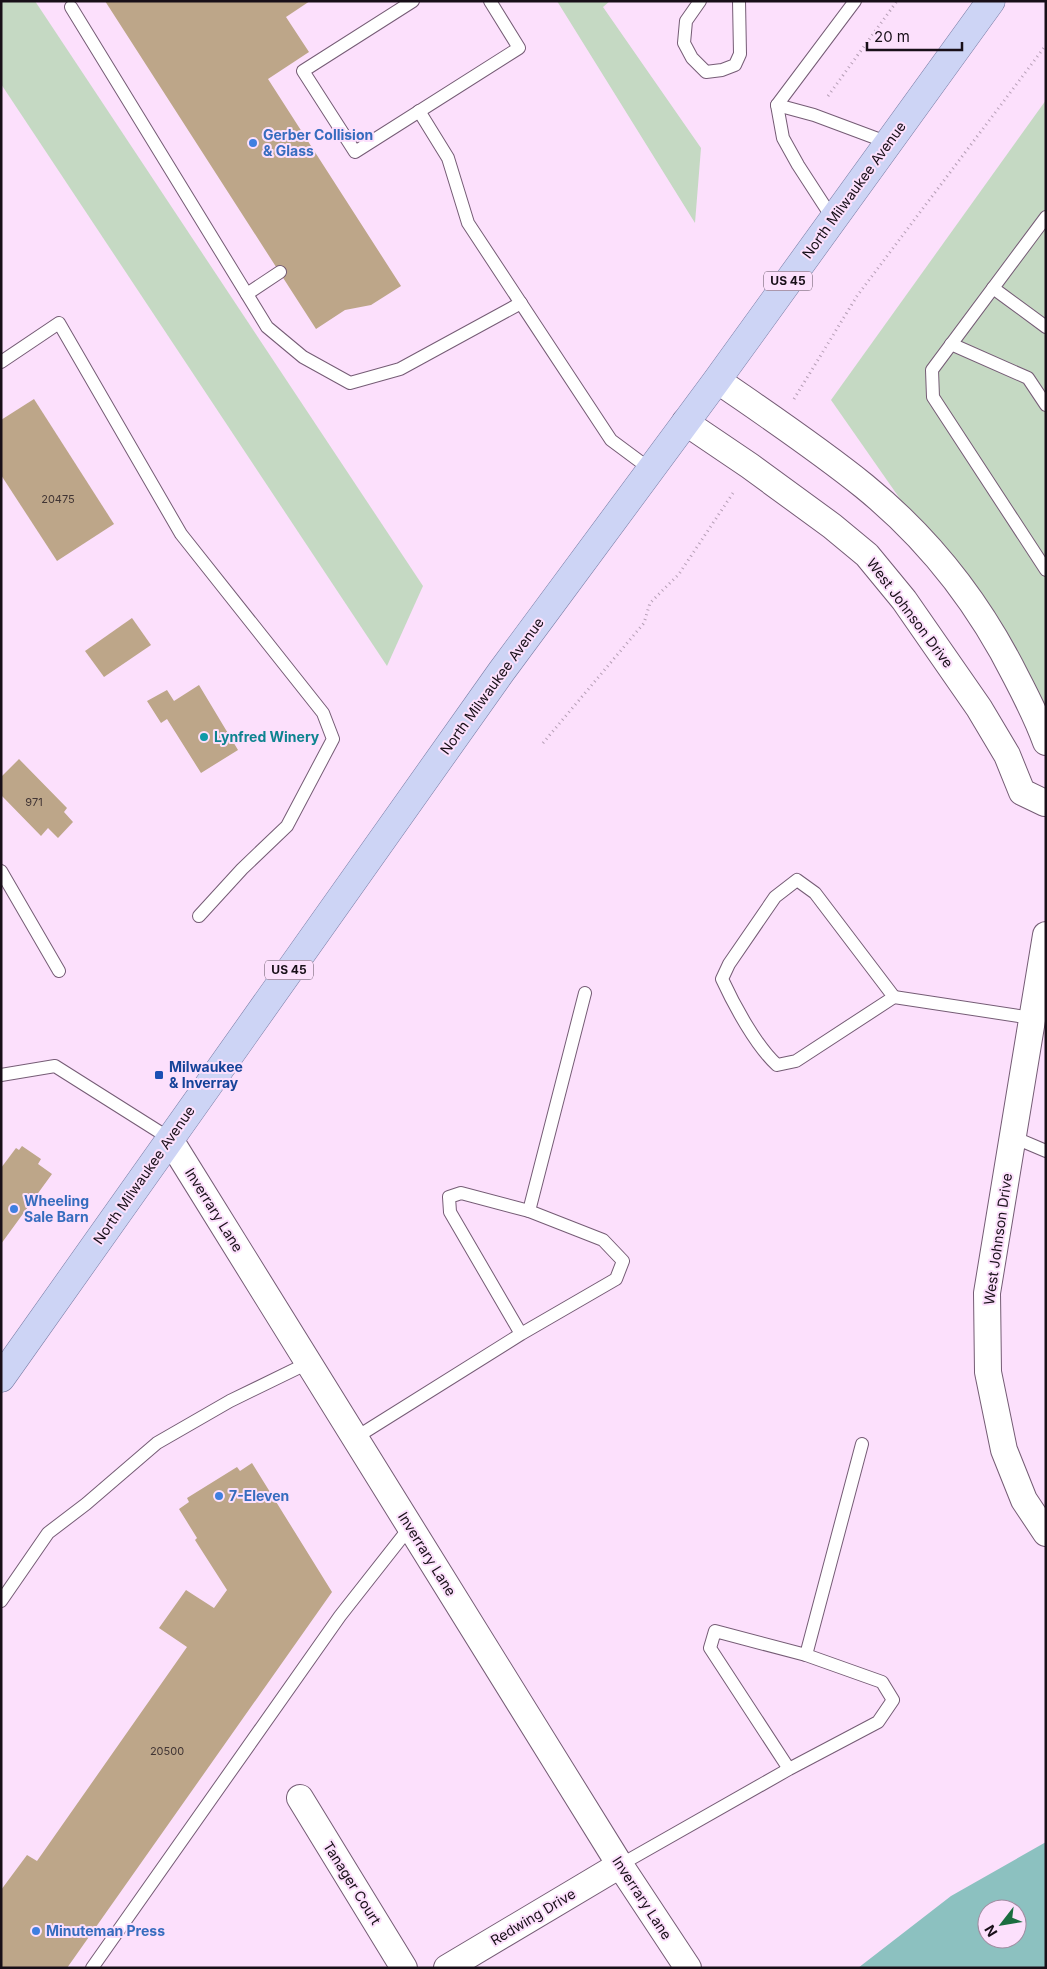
<svg xmlns="http://www.w3.org/2000/svg" width="1047" height="1969" font-family="Inter,sans-serif">
  <style>
    .green { fill: #c5d9c3 }
    .water { fill: #8cc1c0; fill-rule: evenodd }
    .building { fill: #bda689 }
    .lines { fill: none; stroke-linecap: round; stroke-linejoin: round }
    .lane-casing { stroke: #755c75; stroke-width: 14 }
    .street-casing { stroke: #755c75; stroke-width: 28 }
    .primary-casing { stroke: #787ca4; stroke-width: 29 }
    .path { stroke: #b59eb5; stroke-width: 3; stroke-dasharray: 1 4; stroke-linecap: butt }
    .lane { stroke: #fff; stroke-width: 12 }
    .street { stroke: #fff; stroke-width: 26 }
    .primary { stroke: #cdd4f5; stroke-width: 28 }
    .shop-dot { fill: #3f7fe0; stroke: #fce0fc; stroke-width: 2 }
    .culture-dot { fill: #0f9aa8; stroke: #fce0fc; stroke-width: 2 }
    .transit-dot { fill: #1a4fb4; stroke: #fce0fc; stroke-width: 2 }
    .labels { text-anchor: middle; stroke-width: 4; stroke-linejoin: round; paint-order: stroke }
    .number-label { font-size: 11px; fill: #413534 }
    .shield { fill: #fce0fc; stroke: #5c4e5c; stroke-width: 1 }
    .shield-label { font-size: 12px; font-weight: bold; fill: #180f18 }
    .shop-label { font-size: 14px; font-weight: bold; fill: #366cbe; stroke: #fce0fc; text-anchor: start }
    .street-label { font-size: 14px; fill: #180f18; stroke: #fce0fc }
    .culture-label { font-size: 14px; font-weight: bold; fill: #0d838f; stroke: #fce0fc; text-anchor: start }
    .transit-label { font-size: 14px; font-weight: bold; fill: #164399; stroke: #fce0fc; text-anchor: start }
  </style>
  <rect width="100%" height="100%" fill="#fce0fc"/>
  <!-- green -->
  <g class="green">
    <polygon points="1,1 35,1 423,586 387,666 1,84"/>
    <polygon points="557,1 610,1 603,7 701,148 695,223"/>
    <polygon points="1046,100 1046,708 831,400"/>
  </g>
  <!-- water -->
  <path class="water" d="M1046 1842V1968H858L951 1896ZM987 1909H1017V1939H987Z"/>
  <!-- building -->
  <g class="building">
    <polygon points="105,1 310,1 286,17 309,52 268,79 401,286 371,305 345,310 316,329"/>
    <polygon points="34,399 114,524 57,561 1,475 1,420"/>
    <polygon points="132,618 151,645 104,677 85,651"/>
    <polygon points="199,685 238,750 201,773 167,719 161,723 147,701 167,690 174,701"/>
    <polygon points="19,759 67,808 64,812 73,822 58,838 48,828 41,836 1,795 1,777"/>
    <polygon points="22,1146 41,1159 38,1164 52,1174 1,1244 1,1168 16,1148 19,1150"/>
    <polygon points="252,1463 332,1592 67,1968 1,1968 1,1890 27,1855 37,1861 187,1647 159,1628 186,1590 214,1608 227,1590 195,1540 197,1538 179,1509 189,1502 187,1498 237,1467 240,1471"/>
  </g>
  <g class="lines">
    <defs>
      <g id="lane">
        <polyline points="413,1 303,71 355,152 519,48 490,1"/>
        <polyline points="700,1 686,21 684,43 692,58 706,72 722,70 735,65 740,54 739,1"/>
        <polyline points="71,7 267,327 303,357 350,383 400,369 521,303"/>
        <polyline points="777,105 814,115 889,143"/>
        <polyline points="419,111 448,158 468,223 611,440 650,469"/>
        <polyline points="1046,217 932,370 933,397 1046,570"/>
        <polyline points="833,219 798,165 783,138 777,105 855,1"/>
        <polyline points="993,288 1046,327"/>
        <polyline points="247,294 280,272"/>
        <polyline points="951,344 1028,378 1046,405"/>
        <polyline points="1,362 59,323 181,534 323,713 333,739 287,826 242,869 199,916"/>
        <polyline points="1,871 59,971"/>
        <path d="M797 880 815 893 894 997 796 1061 777 1065C756 1046 734 1005 722 979L729 964 775 897Z"/>
        <polyline points="894,997 1032,1018"/>
        <polyline points="1,1075 55,1066 169,1138"/>
        <polyline points="1013,1137 1046,1151"/>
        <polyline points="529,1211 585,993"/>
        <polyline points="355,1438 521,1334 616,1279 623,1261 603,1240 529,1211 461,1193 449,1197 450,1212 521,1334"/>
        <polyline points="1,1601 48,1533 86,1504 157,1443 230,1401 308,1363"/>
        <polyline points="806,1655 862,1444"/>
        <polyline points="620,1865 789,1769 878,1722 893,1700 882,1682 806,1655 715,1631 710,1648 789,1769"/>
        <polyline points="92,1968 340,1616 410,1527"/>
      </g>
      <g id="street">
        <path d="M717 380C766 414 817 448 864 486 928 538 979 603 1016 677 1027 698 1038 720 1046 742"/>
        <polyline points="685,422 750,466 832,526 867,555 904,600 979,708 1007,755 1022,792 1045,803"/>
        <polyline points="1046,935 987,1293 988,1372 1004,1450 1024,1500 1046,1533"/>
        <polyline points="169,1138 620,1865 688,1968"/>
        <polyline points="300,1798 404,1968"/>
        <polyline points="447,1968 620,1865"/>
      </g>
      <polyline id="primary" points="1,1378 501,672 717,380 991,1"/>
    </defs>
    <!-- lane casing -->
    <use href="#lane" class="lane-casing"/>
    <!-- street casing -->
    <use href="#street" class="street-casing"/>
    <!-- primary casing -->
    <use href="#primary" class="primary-casing"/>
    <!-- path -->
    <g class="path">
      <polyline points="828,96 897,1"/>
      <polyline points="794,399 857,296 1046,45"/>
      <polyline points="543,743 644,623 650,603 679,574 735,490"/>
    </g>
    <!-- lane -->
    <use href="#lane" class="lane"/>
    <!-- street -->
    <use href="#street" class="street"/>
    <!-- primary -->
    <use href="#primary" class="primary"/>
  </g>
  <!-- markers -->
  <g class="shop-dot">
    <circle cx="253" cy="143" r="5"/>
    <circle cx="14" cy="1209" r="5"/>
    <circle cx="219" cy="1496" r="5"/>
    <circle cx="36" cy="1931" r="5"/>
  </g>
  <circle class="culture-dot" cx="204" cy="737" r="5"/>
  <rect class="transit-dot" x="154" y="1070" width="10" height="10" rx="2.5"/>
  <g class="labels">
    <!-- number labels -->
    <g class="number-label">
      <text x="58" y="503">20475</text>
      <text x="34" y="806">971</text>
      <text x="167" y="1755">20500</text>
    </g>
    <!-- shield labels -->
    <g class="shield">
      <rect x="764" y="271.5" width="48" height="19" rx="4"/>
      <rect x="265" y="960.5" width="48" height="19" rx="4"/>
    </g>
    <g class="shield-label">
      <text x="788" y="285">US 45</text>
      <text x="289" y="974">US 45</text>
    </g>
    <!-- shop labels -->
    <g class="shop-label">
      <text x="263" y="140">Gerber Collision<tspan x="263" dy="16">&amp; Glass</tspan></text>
      <text x="24" y="1206">Wheeling<tspan x="24" dy="16">Sale Barn</tspan></text>
      <text x="229" y="1501">7-Eleven</text>
      <text x="46" y="1936">Minuteman Press</text>
    </g>
    <!-- street labels -->
    <g class="street-label">
      <text transform="translate(854 190) rotate(-54)" y="5">North Milwaukee Avenue</text>
      <text transform="translate(910 613) rotate(53)" y="5">West Johnson Drive</text>
      <text transform="translate(492 686) rotate(-54)" y="5">North Milwaukee Avenue</text>
      <text transform="translate(144 1175) rotate(-55)" y="5">North Milwaukee Avenue</text>
      <text transform="translate(214 1210) rotate(58)" y="5">Inverrary Lane</text>
      <text transform="translate(998 1239) rotate(-82)" y="5">West Johnson Drive</text>
      <text transform="translate(427 1554) rotate(58)" y="5">Inverrary Lane</text>
      <text transform="translate(352 1883) rotate(58)" y="5">Tanager Court</text>
      <text transform="translate(642 1898) rotate(57)" y="5">Inverrary Lane</text>
      <text transform="translate(533 1917) rotate(-31)" y="5">Redwing Drive</text>
    </g>
    <!-- culture labels -->
    <g class="culture-label">
      <text x="214" y="742">Lynfred Winery</text>
    </g>
    <!-- transit labels -->
    <g class="transit-label">
      <text x="169" y="1072">Milwaukee<tspan x="169" dy="16">&amp; Inverray</tspan></text>
    </g>
  </g>
  <!-- border -->
  <rect width="1047" height="1969" fill="none" stroke="#180f18" stroke-width="5"/>
  <!-- north arrow -->
  <g transform="translate(1002 1924) rotate(239)"><circle r="24" fill="#fce0fc" stroke="#a18ca1"/>
  <path d="M0-4L9 19L0 12L-9 19Z" fill="#1a6d3f"/>
  <text y="-8" font-size="14" font-weight="bold" text-anchor="middle" fill="#180f18">N</text>
  </g>
  <!-- scale -->
  <path d="M867 42v8h95v-8" fill="none" stroke="#180f18" stroke-width="2.5"/>
  <text x="874" y="42" font-size="15" fill="#180f18" stroke="#fce0fc" stroke-width="4" paint-order="stroke">20 m</text>
</svg>
